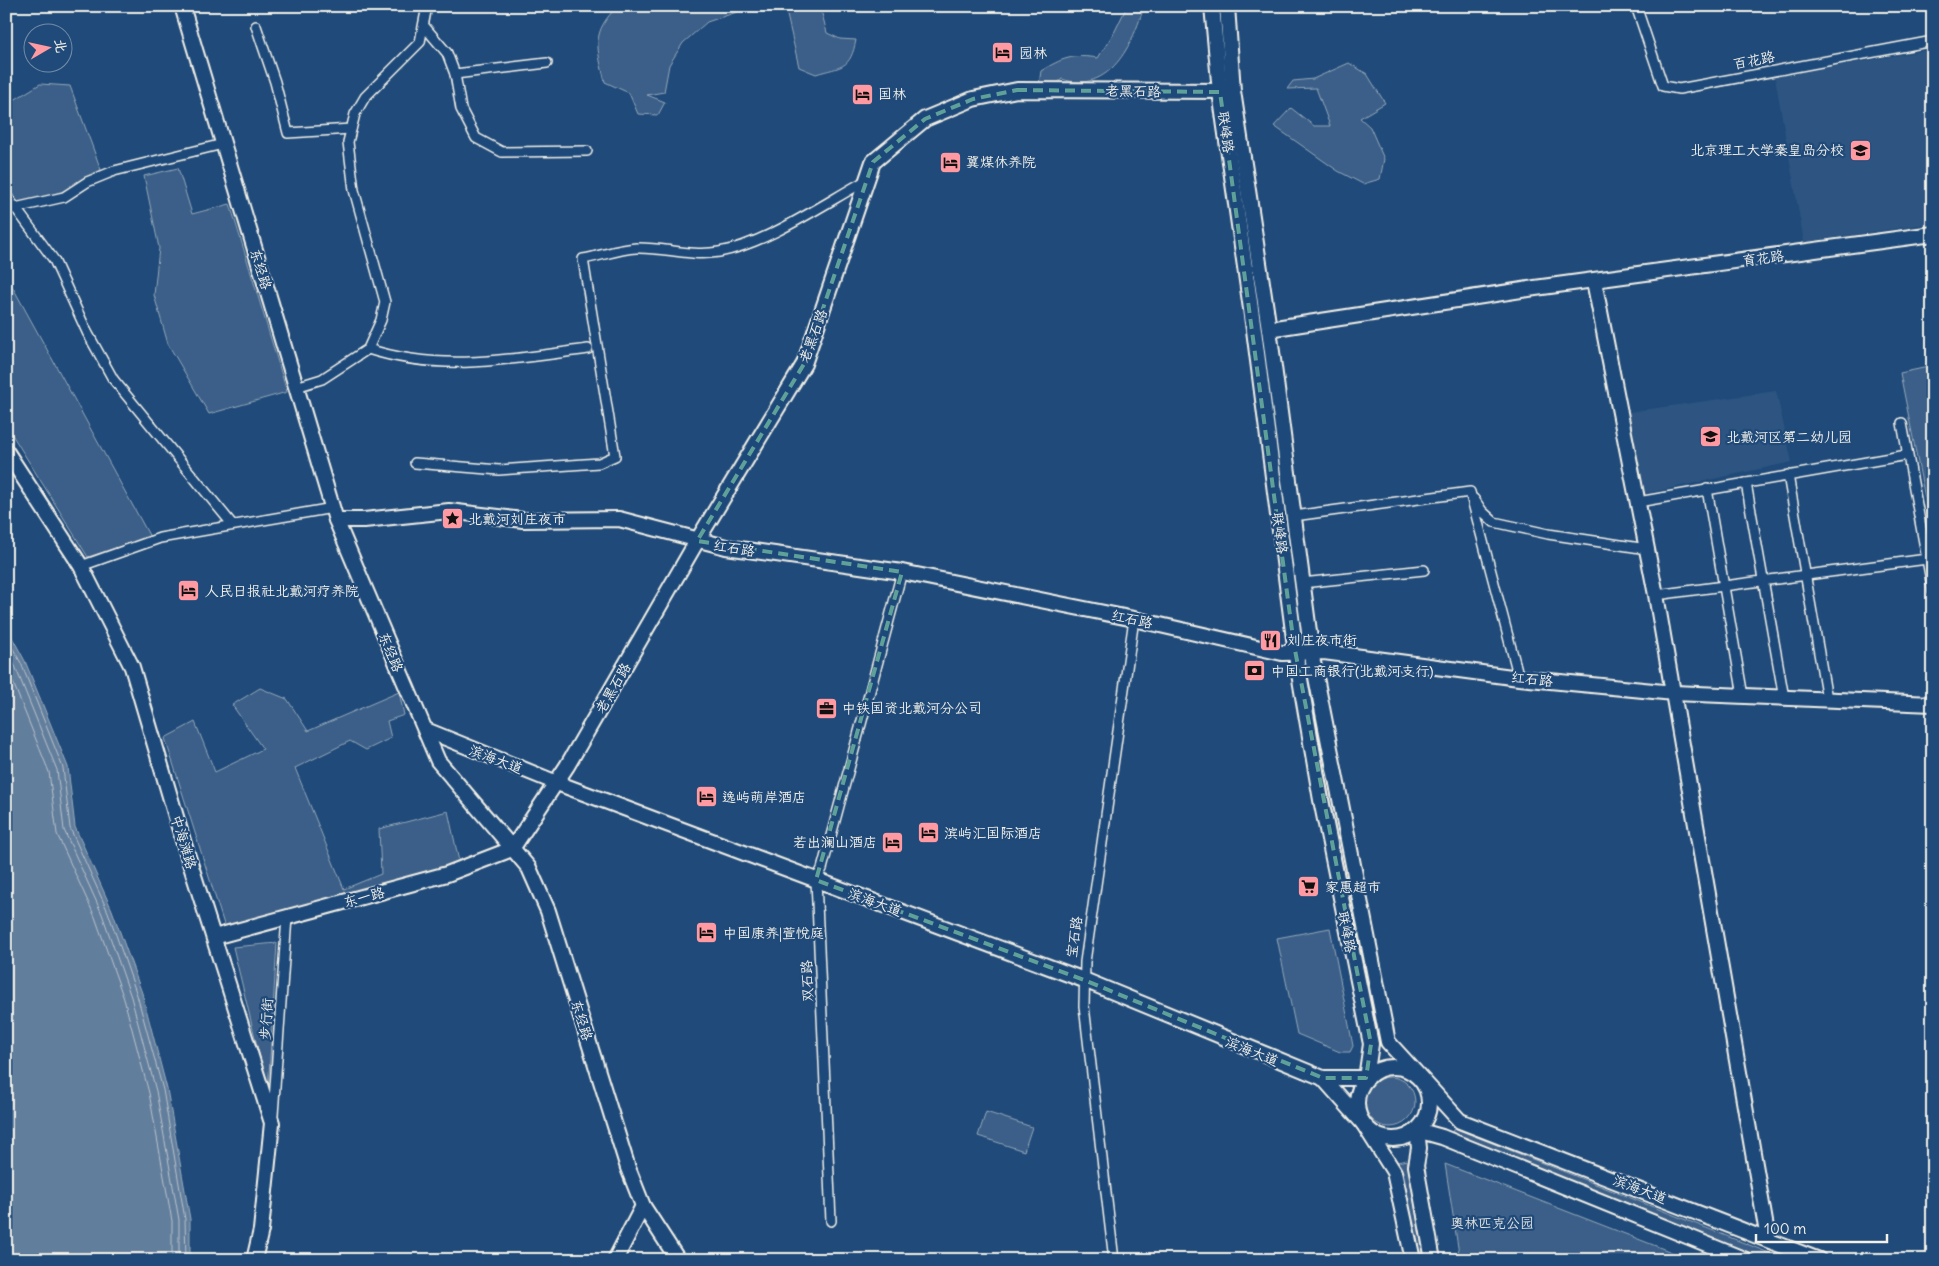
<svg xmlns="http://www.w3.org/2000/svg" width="1939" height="1266" font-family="Delius,'LXGW WenKai TC',sans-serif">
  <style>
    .built { fill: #2d5581 }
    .green { fill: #3a5f88; stroke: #97a8b8 }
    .water { fill: #627e9d; stroke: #9cacbb }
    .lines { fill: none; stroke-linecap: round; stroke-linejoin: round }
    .shore { stroke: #bac3ca; stroke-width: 1 }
    .street-casing { stroke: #f4f1e8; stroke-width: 12 }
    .secondary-casing { stroke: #f4f1e8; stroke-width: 18 }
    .street { stroke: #1f4a7a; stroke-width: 9 }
    .secondary { stroke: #1f4a7a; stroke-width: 14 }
    .marked { fill: none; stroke: #5fa199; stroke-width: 4; stroke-dasharray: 10 6; stroke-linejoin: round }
    .labels { text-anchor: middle; stroke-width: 4.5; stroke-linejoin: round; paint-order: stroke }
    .poi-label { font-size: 14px; fill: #f4f1e8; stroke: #1f4a7a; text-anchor: start }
    .street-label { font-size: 14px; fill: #f4f1e8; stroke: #1f4a7a }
    .park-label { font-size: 14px; fill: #e1e2de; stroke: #1f4a7a }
  </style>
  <rect width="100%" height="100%" fill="#1f4a7a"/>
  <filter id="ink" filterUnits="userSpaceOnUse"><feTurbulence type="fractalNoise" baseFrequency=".02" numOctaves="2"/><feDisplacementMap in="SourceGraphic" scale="10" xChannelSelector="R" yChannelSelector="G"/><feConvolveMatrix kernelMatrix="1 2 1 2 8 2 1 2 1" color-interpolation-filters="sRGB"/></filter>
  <g filter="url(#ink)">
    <!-- built -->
    <g class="built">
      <polygon points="1933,49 1933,223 1804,242 1775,77"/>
      <polygon points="1776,391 1792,462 1644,494 1629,412"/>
    </g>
    <!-- green -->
    <g class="green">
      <path d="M618 6H741L740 11 707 22 683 43 669 65 664 92 647 95 665 102 658 115 638 114 629 93 605 82C597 48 590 33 618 6Z"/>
      <path d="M780 6H820L827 33 840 39 856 40C850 70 842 66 816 74L799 67 786 11Z"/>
      <path d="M1127 6H1144C1133 44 1110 95 1062 79L1052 87 1039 84 1041 71C1062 58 1073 54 1098 58L1115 31Z"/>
      <polygon points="1349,63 1367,74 1385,103 1360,118 1370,127 1384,159 1380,179 1363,184 1338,171 1274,126 1291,108 1314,126 1330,126 1316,88 1287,89 1293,81 1313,79"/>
      <polygon points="40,84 70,86 101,170 64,191 18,205 6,186 6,105"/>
      <polygon points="178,168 192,214 230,204 287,392 209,414 168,344 154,295 159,248 144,176"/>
      <polygon points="6,275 150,537 88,557 6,425"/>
      <polygon points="1264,350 1303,639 1298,640 1260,351"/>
      <polygon points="1933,366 1933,533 1932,533 1900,373"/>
      <polygon points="1308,672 1318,739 1352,910 1348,911 1304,673"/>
      <polygon points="260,688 287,699 308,731 399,692 404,715 387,721 391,738 366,750 350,741 295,768 344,889 381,874 379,829 448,811 460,866 227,934 165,738 195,722 215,772 263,749 232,705"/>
      <polygon points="1330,928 1353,1046 1350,1052 1340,1052 1297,1034 1277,938"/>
      <polygon points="277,943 268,1091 233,947"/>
      <circle cx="1390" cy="1102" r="25"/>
      <polygon points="986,1112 1032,1127 1024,1151 978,1136"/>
      <polygon points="1454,1128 1787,1260 1765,1260 1451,1135"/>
      <polygon points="1407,1160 1424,1260 1418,1260 1397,1162"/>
      <polygon points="1445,1164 1692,1260 1460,1260"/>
    </g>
    <!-- water -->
    <polygon class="water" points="6,626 25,661 68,767 75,827 112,910 142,993 167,1089 190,1219 190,1260 6,1260"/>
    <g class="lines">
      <!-- shore -->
      <g class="shore">
        <polyline points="6,636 21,663 63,768 70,828 108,912 137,995 163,1090 185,1219 186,1260"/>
        <polyline points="6,649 15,666 57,770 64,830 102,914 131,997 156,1091 179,1220 179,1260"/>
        <polyline points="6,665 49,772 57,834 95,917 124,999 149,1093 172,1221 172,1260"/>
      </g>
      <defs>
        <g id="street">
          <polyline points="1636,6 1663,86 1679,89 1933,41"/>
          <polyline points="256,26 275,82 288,133 351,129"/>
          <polyline points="424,26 447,53 455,74 461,109 476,138 502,152 587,151"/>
          <polyline points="455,74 547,63"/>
          <polyline points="6,195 54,260 87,332 113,379 232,524"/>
          <polyline points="6,210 64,197 87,182 114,171 223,144"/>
          <path d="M368 349C442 373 512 359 588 349"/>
          <polyline points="296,387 322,379 368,349 381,320 385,302 354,190 348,142 355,114 365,97 420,42 427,6"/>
          <polyline points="1902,423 1933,592"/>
          <path d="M415 463 499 470 599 463 615 456 583 259C600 256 619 249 636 248 664 247 690 257 719 252 766 244 825 203 867 180"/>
          <polyline points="1788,475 1827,699"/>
          <polyline points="1746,483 1784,698"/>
          <polyline points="1707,489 1743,696"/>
          <polyline points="1474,499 1482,511 1494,522 1548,534 1647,549"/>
          <polyline points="1638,502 1907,455"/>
          <polyline points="1294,516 1470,492 1519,678"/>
          <polyline points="81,566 160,538 333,508"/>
          <polyline points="1302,583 1424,570"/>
          <polyline points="1656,595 1927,559"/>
          <polyline points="273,1115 287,917"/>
          <polyline points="831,1221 816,880 822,869 902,572"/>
          <polyline points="1114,1260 1084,1006 1085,962 1134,619"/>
        </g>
        <g id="secondary">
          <polyline points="182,6 336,520 438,761 529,868 548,911 628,1168 643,1206 678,1260"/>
          <polyline points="1227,6 1233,91 1269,329 1313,662 1388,1042 1460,1121 1819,1260"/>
          <polyline points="1594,281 1656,595 1768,1239"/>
          <polyline points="1269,329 1535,288 1933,234"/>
          <polyline points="6,451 81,566 132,667 184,844 272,1123 261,1230 254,1260"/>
          <polyline points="336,520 364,520 449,511 523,520 619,519 726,547 902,572 1134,619 1282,653 1324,652 1519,678 1674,693 1933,704"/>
          <polyline points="426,730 557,783 1084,980 1323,1078 1366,1078 1371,1044 1321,800 1297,662 1254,330 1220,92 1212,6"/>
          <polyline points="512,849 567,766 697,541 804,364 873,162 925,119 973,99 1017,90 1230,91"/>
          <polyline points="214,937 447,874 512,849"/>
          <circle cx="1393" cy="1103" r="36"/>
          <polyline points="1323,1078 1363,1123 1394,1172 1413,1260"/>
          <polyline points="615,1260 643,1206"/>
          <polyline points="1433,1260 1416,1166 1419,1148 1417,1130 1442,1137 1746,1260"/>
        </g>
      </defs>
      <!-- street casing -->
      <use href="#street" class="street-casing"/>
      <!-- secondary casing -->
      <use href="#secondary" class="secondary-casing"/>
      <!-- street -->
      <use href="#street" class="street"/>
      <!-- secondary -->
      <use href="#secondary" class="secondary"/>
    </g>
  </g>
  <!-- marked area -->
  <path class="marked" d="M1017 90 1220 92 1294 645 1371 1044 1366 1078H1323L1084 980 816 880 902 572 697 541 804 364 873 162 925 119 973 99Z"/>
  <!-- icons -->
  <defs>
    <symbol id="hotel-square" viewBox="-11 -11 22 22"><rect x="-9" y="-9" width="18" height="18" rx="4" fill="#ff9aa2" stroke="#1f4a7a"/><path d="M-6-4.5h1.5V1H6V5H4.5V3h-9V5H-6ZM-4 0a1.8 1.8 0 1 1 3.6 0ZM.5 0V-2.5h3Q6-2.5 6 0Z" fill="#111"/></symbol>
    <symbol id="university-square" viewBox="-11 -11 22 22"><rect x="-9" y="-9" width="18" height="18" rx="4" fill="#ff9aa2" stroke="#1f4a7a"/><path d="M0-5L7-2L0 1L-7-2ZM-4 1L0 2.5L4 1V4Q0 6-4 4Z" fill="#111"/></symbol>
    <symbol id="school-square" viewBox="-11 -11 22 22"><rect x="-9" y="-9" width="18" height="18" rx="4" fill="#ff9aa2" stroke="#1f4a7a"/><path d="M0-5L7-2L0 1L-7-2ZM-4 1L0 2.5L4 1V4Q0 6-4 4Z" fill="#111"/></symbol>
    <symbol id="sight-square" viewBox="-11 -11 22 22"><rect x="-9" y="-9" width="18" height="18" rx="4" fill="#ff9aa2" stroke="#1f4a7a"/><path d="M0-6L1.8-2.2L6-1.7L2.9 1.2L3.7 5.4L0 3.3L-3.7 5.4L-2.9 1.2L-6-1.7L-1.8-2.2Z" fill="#111"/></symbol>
    <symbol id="restaurant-square" viewBox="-11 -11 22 22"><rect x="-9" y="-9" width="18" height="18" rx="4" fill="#ff9aa2" stroke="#1f4a7a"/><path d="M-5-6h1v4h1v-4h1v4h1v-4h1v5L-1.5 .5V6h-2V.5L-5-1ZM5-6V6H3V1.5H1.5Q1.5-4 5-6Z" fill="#111"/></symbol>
    <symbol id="bank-square" viewBox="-11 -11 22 22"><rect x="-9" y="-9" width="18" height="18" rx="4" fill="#ff9aa2" stroke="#1f4a7a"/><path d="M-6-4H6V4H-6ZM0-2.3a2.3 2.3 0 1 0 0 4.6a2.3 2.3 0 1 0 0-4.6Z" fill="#111"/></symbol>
    <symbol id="office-square" viewBox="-11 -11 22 22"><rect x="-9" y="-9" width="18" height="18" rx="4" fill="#ff9aa2" stroke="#1f4a7a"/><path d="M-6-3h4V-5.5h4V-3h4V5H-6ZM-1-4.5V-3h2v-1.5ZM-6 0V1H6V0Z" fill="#111"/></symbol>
    <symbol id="supermarket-square" viewBox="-11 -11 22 22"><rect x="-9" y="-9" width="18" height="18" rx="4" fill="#ff9aa2" stroke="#1f4a7a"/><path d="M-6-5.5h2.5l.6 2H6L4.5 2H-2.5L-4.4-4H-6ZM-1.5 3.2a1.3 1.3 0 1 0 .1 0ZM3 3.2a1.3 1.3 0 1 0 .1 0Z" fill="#111"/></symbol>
  </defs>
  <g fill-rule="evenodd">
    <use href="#hotel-square" x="990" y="40" width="25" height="25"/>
    <use href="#hotel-square" x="850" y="82" width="25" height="25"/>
    <use href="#university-square" x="1848" y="138" width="25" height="25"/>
    <use href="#hotel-square" x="938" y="150" width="25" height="25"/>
    <use href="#school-square" x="1698" y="424" width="25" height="25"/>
    <use href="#sight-square" x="440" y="506" width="25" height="25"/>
    <use href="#hotel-square" x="176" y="578" width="25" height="25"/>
    <use href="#restaurant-square" x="1258" y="628" width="25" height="25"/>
    <use href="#bank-square" x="1242" y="658" width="25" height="25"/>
    <use href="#office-square" x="814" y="696" width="25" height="25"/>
    <use href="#hotel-square" x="694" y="784" width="25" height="25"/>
    <use href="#hotel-square" x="916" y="820" width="25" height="25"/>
    <use href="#hotel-square" x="880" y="830" width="25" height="25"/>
    <use href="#supermarket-square" x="1296" y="874" width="25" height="25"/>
    <use href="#hotel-square" x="694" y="920" width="25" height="25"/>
  </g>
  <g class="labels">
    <!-- poi labels -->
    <g class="poi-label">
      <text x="1019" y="58">园林</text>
      <text x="878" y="99">国林</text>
      <text x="1844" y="155" text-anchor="end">北京理工大学秦皇岛分校</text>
      <text x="966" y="167">冀煤休养院</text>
      <text x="1726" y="442">北戴河区第二幼儿园</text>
      <text x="468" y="524">北戴河刘庄夜市</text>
      <text x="205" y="596">人民日报社北戴河疗养院</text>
      <text x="1287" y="645">刘庄夜市街</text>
      <text x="1271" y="676">中国工商银行(北戴河支行)</text>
      <text x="842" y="713">中铁国资北戴河分公司</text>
      <text x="722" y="802">逸屿萌岸酒店</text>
      <text x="944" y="838">滨屿汇国际酒店</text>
      <text x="877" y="847" text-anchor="end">若出澜山酒店</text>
      <text x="1325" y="892">家惠超市</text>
      <text x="723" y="938">中国康养|萱悦庭</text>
    </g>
    <!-- street labels -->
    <g class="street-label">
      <text transform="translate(1754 60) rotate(-11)" y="5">百花路</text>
      <text transform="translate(1133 91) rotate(1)" y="5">老黑石路</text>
      <text transform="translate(1226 132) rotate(82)" y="5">联峰路</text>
      <text transform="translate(1763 258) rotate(-8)" y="5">育花路</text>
      <text transform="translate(261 269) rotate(73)" y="5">东经路</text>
      <text transform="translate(813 336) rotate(-70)" y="5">老黑石路</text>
      <text transform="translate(1280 533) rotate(83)" y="5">联峰路</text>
      <text transform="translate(734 548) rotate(9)" y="5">红石路</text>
      <text transform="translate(1132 619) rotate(12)" y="5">红石路</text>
      <text transform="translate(391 652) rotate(68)" y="5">东经路</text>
      <text transform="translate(1532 679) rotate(6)" y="5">红石路</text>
      <text transform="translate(613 688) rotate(-60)" y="5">老黑石路</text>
      <text transform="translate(496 759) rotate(21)" y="5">滨海大道</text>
      <text transform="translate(184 842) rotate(73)" y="5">中海滩路</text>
      <text transform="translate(364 897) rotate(-15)" y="5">东一路</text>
      <text transform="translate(875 902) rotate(20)" y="5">滨海大道</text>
      <text transform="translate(1347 932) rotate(78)" y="5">联峰路</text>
      <text transform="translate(1074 937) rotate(-82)" y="5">宝石路</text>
      <text transform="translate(807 981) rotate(-92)" y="5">双石路</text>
      <text transform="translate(266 1019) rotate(-86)" y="5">步行街</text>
      <text transform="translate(582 1020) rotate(73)" y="5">东经路</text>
      <text transform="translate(1252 1051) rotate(22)" y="5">滨海大道</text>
      <text transform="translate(1640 1189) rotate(21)" y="5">滨海大道</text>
    </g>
    <!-- park labels -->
    <g class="park-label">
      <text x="1492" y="1228">奥林匹克公园</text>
    </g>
  </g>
  <!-- margin -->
  <rect width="1939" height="1266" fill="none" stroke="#1f4a7a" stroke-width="25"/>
  <rect x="12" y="12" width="1914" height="1241" fill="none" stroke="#f4f1e8" stroke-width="2" filter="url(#ink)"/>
  <!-- north arrow -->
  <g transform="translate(48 48) rotate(81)"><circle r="24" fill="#1f4a7a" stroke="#748da6"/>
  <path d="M0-4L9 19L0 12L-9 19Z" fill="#ff9aa2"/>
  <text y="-8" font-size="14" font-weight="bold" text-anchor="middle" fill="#f4f1e8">北</text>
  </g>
  <!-- scale -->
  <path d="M1756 1234v8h131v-8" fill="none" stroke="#f4f1e8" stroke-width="2.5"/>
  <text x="1764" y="1234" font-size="15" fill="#f4f1e8" stroke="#1f4a7a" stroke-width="4" paint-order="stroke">100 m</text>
</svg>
